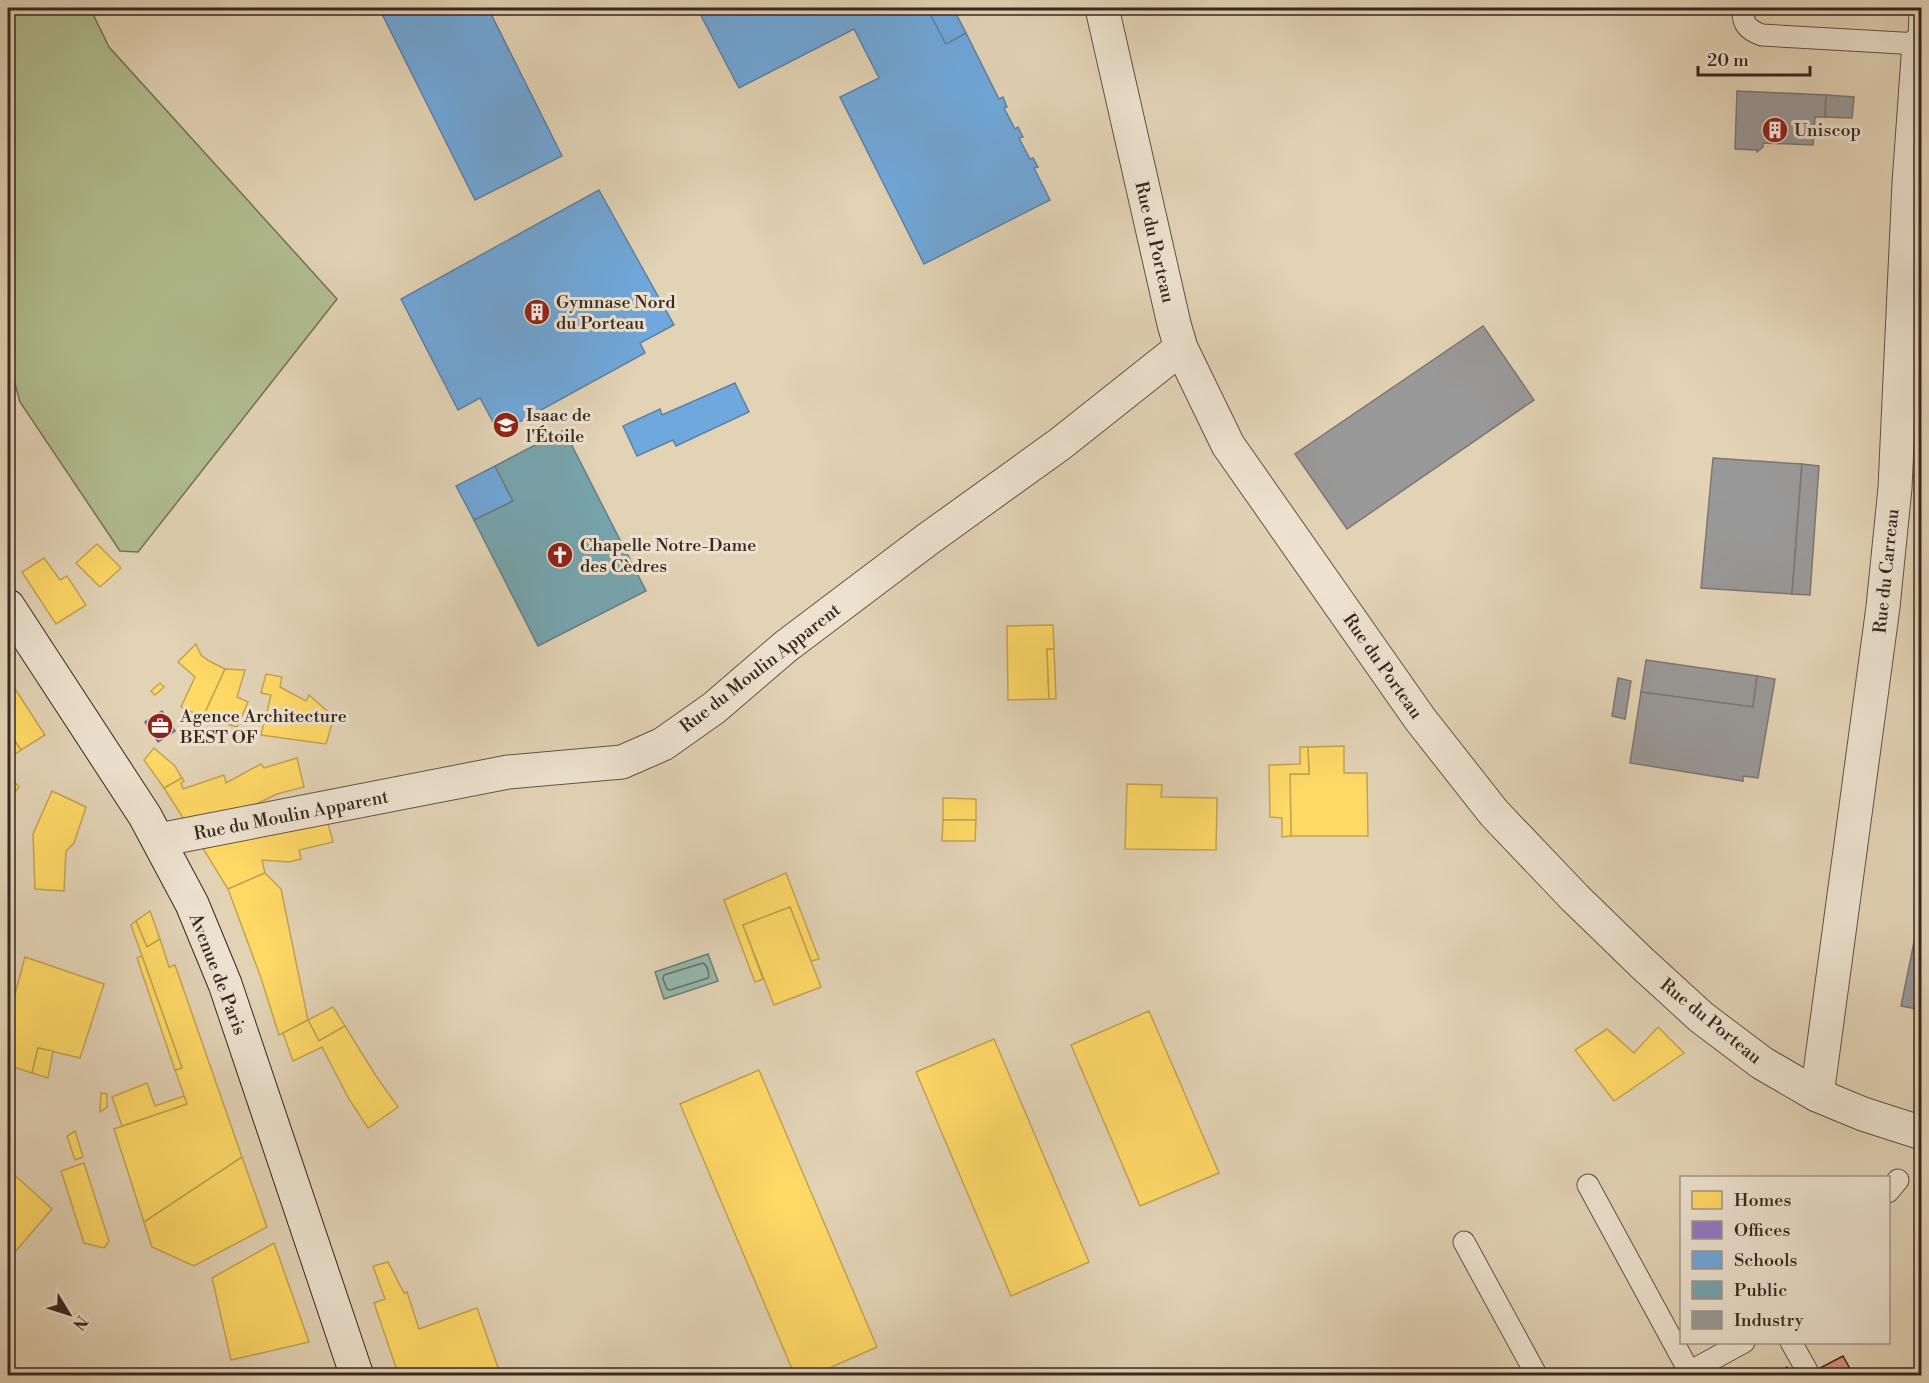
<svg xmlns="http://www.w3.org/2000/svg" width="1929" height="1383" font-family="'Libre Bodoni',serif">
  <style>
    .green { fill: #b1bd8f; stroke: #747257; stroke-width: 1.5 }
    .water { fill: #95b8ab; stroke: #6f7e73; stroke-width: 1.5 }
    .homes { fill: #ffd966; stroke: #c3a451; stroke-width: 1.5 }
    .offices { fill: #8e7cc3; stroke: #746292; stroke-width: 1.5 }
    .schools { fill: #6fa8dc; stroke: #5e81a3; stroke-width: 1.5 }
    .public { fill: #76a5af; stroke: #637f84; stroke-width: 1.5 }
    .industry { fill: #999; stroke: #7c7774; stroke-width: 1.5 }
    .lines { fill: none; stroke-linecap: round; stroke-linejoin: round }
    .shore { stroke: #667065; stroke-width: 1.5 }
    .building { fill: #db9480; stroke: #37271f; stroke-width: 1.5 }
    .service-casing { stroke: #625244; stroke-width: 23 }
    .minor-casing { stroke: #625244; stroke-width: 35 }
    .secondary-casing { stroke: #37271f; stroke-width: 35 }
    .service { stroke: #ece2cf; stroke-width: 21 }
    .minor { stroke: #ece2cf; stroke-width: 33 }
    .secondary { stroke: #ece2cf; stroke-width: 33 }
    .labels { text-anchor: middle; stroke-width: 6; stroke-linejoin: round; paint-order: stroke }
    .poi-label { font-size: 18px; fill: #37271f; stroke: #ece2cf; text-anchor: start }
    .street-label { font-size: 18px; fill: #37271f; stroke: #ece2cf }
  </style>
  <rect width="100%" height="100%" fill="#e2d3b5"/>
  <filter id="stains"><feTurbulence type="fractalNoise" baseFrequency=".00333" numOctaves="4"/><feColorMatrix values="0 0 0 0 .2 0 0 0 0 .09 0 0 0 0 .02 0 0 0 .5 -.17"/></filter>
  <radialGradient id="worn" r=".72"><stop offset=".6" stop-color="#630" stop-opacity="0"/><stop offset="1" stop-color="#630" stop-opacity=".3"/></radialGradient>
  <!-- green -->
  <polygon class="green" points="8,8 90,8 109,47 337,299 138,552 120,551 20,402 8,358"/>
  <!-- water -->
  <polygon class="water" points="708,954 718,981 664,999 655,972"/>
  <!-- homes -->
  <g class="homes">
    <polygon points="97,544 121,568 100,587 76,563"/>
    <polygon points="44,558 60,580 67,576 86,605 56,624 22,572"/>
    <polygon points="1053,625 1054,649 1047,649 1049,699 1008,700 1007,626"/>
    <polygon points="196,644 201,655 209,661 225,669 203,717 181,707 195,677 178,662"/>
    <polygon points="1047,649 1054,649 1056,699 1049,699"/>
    <polygon points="225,669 245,670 237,697 248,702 237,727 203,717"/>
    <polygon points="266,674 282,677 280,687 306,701 309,695 334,717 326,744 261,735 271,695 261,693"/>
    <polygon points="8,678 45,735 21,750 8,731"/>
    <polygon points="160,683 164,687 155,695 151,691"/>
    <polygon points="8,731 21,750 8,759"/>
    <polygon points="1344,746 1344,773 1367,773 1368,836 1291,836 1290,774 1309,774 1308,747"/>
    <polygon points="1300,747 1308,747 1309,774 1290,774 1291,836 1282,837 1282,818 1270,817 1269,765 1300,764"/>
    <polygon points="154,748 175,766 182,778 164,788 144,760"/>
    <polygon points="297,758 304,787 277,794 240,812 187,824 164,788 182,778 184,781 181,783 183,789 224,775 226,783 261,764 264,768"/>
    <polygon points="8,775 19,787 8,800"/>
    <polygon points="1127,784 1162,785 1161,797 1217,798 1216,850 1125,849"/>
    <polygon points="52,791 86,807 74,843 66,851 64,891 35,889 33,834"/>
    <polygon points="943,798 976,799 976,820 943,820"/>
    <polygon points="326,816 333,842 299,850 301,859 289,862 262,860 265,873 228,889 199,842"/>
    <polygon points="943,820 976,820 975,841 942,841"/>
    <polygon points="265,873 281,889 308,1020 279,1035 261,978 228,889"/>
    <polygon points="786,873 819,959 811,961 790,907 743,925 763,979 755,982 724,900"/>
    <polygon points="790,907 821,987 774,1005 743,925"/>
    <polygon points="150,911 160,939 147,947 136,921"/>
    <polygon points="136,921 147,947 160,939 169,967 175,965 242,1157 144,1222 114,1129 187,1104 175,1070 182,1068 131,925"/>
    <polygon points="142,956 182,1068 175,1070 137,958"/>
    <polygon points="25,957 104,984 80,1058 38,1048 32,1073 8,1065 8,1020"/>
    <polygon points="333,1007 345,1026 319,1041 308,1020"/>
    <polygon points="1149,1011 1219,1173 1140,1206 1071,1045"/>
    <polygon points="308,1020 319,1041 345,1026 376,1076 398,1107 368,1128 349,1099 322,1047 293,1061 283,1033"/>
    <polygon points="1658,1027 1684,1053 1614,1101 1575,1050 1607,1029 1634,1053"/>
    <polygon points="994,1039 1089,1262 1011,1296 916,1072"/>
    <polygon points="38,1048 53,1051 48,1078 32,1073"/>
    <polygon points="759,1070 877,1347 811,1376 795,1376 680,1104"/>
    <polygon points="147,1083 155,1106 184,1096 187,1104 122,1126 112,1097"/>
    <polygon points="101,1093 107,1094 107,1107 100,1112"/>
    <polygon points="75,1131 83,1157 75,1160 67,1136"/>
    <polygon points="242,1157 267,1227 194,1266 152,1247 144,1222"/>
    <polygon points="84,1163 109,1241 104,1248 84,1243 61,1171"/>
    <polygon points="8,1169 52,1209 8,1260"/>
    <polygon points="274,1243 309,1342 231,1360 212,1278"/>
    <polygon points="388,1262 404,1293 407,1292 419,1329 477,1308 501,1376 399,1376 374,1303 385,1299 373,1266"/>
  </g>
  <!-- offices -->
  <polygon class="offices" points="162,711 175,731 158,742 145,722"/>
  <!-- schools -->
  <g class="schools">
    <polygon points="379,8 488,8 562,156 475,200"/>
    <polygon points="697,8 927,8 946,44 966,33 999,99 1003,97 1007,107 1004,108 1015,129 1018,127 1023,137 1019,138 1030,159 1033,158 1038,167 1034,168 1050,200 924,264 840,97 879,78 854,29 739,88"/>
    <polygon points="927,8 953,8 966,33 946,44"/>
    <polygon points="599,190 674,325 640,343 645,353 499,433 480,398 458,410 401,299"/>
    <polygon points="735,383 749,412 676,446 673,440 637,456 623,426 660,409 662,415"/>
    <polygon points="495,466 513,501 474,520 456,486"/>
  </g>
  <!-- public -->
  <polygon class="public" points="564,430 646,591 538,646 474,520 513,501 495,466"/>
  <!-- industry -->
  <g class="industry">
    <polygon points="1737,91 1826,95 1825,117 1815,117 1813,145 1763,143 1763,147 1757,152 1757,150 1735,149"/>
    <polygon points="1826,95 1854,97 1852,118 1825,117"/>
    <polygon points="1483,326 1534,400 1347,529 1295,454"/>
    <polygon points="1713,458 1802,464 1792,594 1701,588"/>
    <polygon points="1802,464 1819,466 1810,595 1792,594"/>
    <polygon points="1646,660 1757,676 1753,707 1641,692"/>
    <polygon points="1757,676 1775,679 1758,778 1743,776 1743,781 1630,763 1641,692 1753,707"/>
    <polygon points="1618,678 1631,681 1625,719 1612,716"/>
    <polygon points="1922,903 1922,1010 1901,1006"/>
  </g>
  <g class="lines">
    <!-- shore -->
    <path class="shore" d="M703 963C707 965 710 974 708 978L670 990 667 989 663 979 664 975Z"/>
  </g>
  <!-- building -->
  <g class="building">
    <polygon points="1843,1356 1854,1376 1824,1376 1820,1368"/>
    <polygon points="1787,1367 1792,1376 1773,1376"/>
  </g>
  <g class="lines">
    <defs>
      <g id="service">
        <path d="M1743 8C1742 23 1747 30 1762 35L1919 44 1920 8"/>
        <polyline points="1588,1185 1689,1371"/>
        <polyline points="1888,1192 1898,1180"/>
        <polyline points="1464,1242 1537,1376"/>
        <polyline points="1791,1342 1810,1376"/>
        <polyline points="1682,1376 1744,1342"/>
      </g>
      <g id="minor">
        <polyline points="1102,8 1174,324 1181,348 1228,445 1420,719 1494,813 1575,898 1642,963 1701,1017 1762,1063 1817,1095 1863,1114 1922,1133"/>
        <polyline points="159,840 508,772 622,762 663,744 714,708 785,647 928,539 1060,444 1181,348"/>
        <polyline points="1817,1095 1883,607 1895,488 1909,183 1919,44"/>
      </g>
      <polyline id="secondary" points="8,606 145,816 192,904 225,984 357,1376"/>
    </defs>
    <!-- service casing -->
    <use href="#service" class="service-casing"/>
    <!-- minor casing -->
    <use href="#minor" class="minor-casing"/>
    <!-- secondary casing -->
    <use href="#secondary" class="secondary-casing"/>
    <!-- service -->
    <use href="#service" class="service"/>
    <!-- minor -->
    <use href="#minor" class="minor"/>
    <!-- secondary -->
    <use href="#secondary" class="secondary"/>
  </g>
  <!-- icons -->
  <defs>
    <symbol id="building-disc" viewBox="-11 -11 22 22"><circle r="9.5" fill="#8f2418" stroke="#ece2cf"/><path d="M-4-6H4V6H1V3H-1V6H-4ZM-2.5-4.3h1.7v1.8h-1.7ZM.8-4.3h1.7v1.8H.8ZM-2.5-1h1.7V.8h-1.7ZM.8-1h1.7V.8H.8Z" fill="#fff"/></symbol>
    <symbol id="school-disc" viewBox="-11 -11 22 22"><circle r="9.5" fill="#8f2418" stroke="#ece2cf"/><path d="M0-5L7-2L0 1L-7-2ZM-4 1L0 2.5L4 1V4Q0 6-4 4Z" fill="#fff"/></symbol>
    <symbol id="church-disc" viewBox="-11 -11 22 22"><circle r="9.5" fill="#8f2418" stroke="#ece2cf"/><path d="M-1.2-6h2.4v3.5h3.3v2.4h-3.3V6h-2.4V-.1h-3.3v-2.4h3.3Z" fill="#fff"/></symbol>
    <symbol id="office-disc" viewBox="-11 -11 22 22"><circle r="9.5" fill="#8f2418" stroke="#ece2cf"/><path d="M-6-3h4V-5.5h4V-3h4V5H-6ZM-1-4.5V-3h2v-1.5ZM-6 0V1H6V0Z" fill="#fff"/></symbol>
  </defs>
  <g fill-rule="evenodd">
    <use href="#building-disc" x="1760" y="115" width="30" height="30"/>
    <use href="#building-disc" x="522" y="297" width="30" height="30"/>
    <use href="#school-disc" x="491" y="410" width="30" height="30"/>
    <use href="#church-disc" x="545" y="540" width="30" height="30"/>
    <use href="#office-disc" x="145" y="711" width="30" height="30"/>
  </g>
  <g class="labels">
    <!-- poi labels -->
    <g class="poi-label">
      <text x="1794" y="136">Uniscop</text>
      <text x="556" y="308">Gymnase Nord<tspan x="556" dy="21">du Porteau</tspan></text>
      <text x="526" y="421">Isaac de<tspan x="526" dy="21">l'Étoile</tspan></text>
      <text x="580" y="551">Chapelle Notre-Dame<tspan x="580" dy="21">des Cèdres</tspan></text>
      <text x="180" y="722">Agence Architecture<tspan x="180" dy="21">BEST OF</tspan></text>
    </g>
    <!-- street labels -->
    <g class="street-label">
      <text transform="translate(1155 242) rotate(77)" y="6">Rue du Porteau</text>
      <text transform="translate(1886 571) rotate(-84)" y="6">Rue du Carreau</text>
      <text transform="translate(1383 666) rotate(55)" y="6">Rue du Porteau</text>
      <text transform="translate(760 668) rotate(-38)" y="6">Rue du Moulin Apparent</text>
      <text transform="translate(291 815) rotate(-11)" y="6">Rue du Moulin Apparent</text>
      <text transform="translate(218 974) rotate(69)" y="6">Avenue de Paris</text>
      <text transform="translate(1711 1021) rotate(39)" y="6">Rue du Porteau</text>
    </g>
  </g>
  <!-- margin -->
  <rect width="1929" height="1383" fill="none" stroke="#e2d3b5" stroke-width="30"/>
  <rect x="9" y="9" width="1911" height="1365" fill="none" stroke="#37271f" stroke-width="3"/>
  <rect x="15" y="15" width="1899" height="1353" fill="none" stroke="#37271f" stroke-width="1.5"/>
  <!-- legend -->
  <rect x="1680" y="1176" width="210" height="168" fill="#ece2cf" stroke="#a49789" stroke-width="1.5"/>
  <rect x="1692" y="1191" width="30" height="18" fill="#ffd966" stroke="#a49789" stroke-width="1.5"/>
  <text x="1734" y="1206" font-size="18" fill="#37271f">Homes</text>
  <rect x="1692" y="1221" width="30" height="18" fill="#8e7cc3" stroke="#a49789" stroke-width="1.5"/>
  <text x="1734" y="1236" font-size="18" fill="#37271f">Offices</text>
  <rect x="1692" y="1251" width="30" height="18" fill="#6fa8dc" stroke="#a49789" stroke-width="1.5"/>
  <text x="1734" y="1266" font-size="18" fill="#37271f">Schools</text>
  <rect x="1692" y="1281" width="30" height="18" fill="#76a5af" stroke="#a49789" stroke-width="1.5"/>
  <text x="1734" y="1296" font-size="18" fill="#37271f">Public</text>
  <rect x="1692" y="1311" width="30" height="18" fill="#999999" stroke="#a49789" stroke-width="1.5"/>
  <text x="1734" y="1326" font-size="18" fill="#37271f">Industry</text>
  <!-- north arrow -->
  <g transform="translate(69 1314) rotate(128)" stroke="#ece2cf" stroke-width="4.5" paint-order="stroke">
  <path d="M0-4.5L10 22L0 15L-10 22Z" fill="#37271f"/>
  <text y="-9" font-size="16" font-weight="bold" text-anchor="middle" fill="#37271f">N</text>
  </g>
  <!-- scale -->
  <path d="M1698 66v9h112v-9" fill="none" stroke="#37271f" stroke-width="3"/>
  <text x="1707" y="66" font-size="18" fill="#37271f" stroke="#ece2cf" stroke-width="4.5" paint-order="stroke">20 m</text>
  <rect width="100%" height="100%" filter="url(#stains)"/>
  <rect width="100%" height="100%" fill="url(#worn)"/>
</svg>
